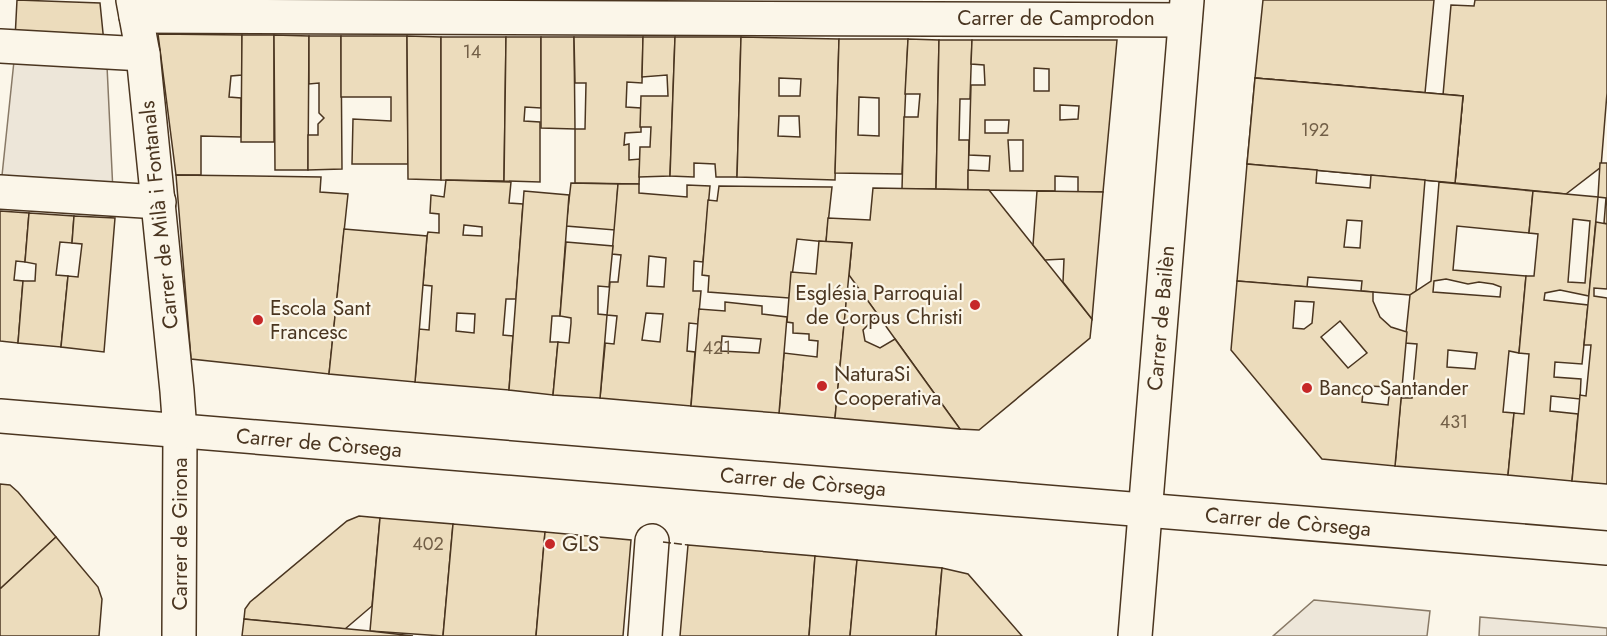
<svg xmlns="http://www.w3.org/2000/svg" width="1607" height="636" font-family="Jost,sans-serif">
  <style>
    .green { fill: #ede6d9; stroke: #887966; stroke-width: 1.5 }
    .building { fill: #ecdcbc; stroke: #4a3520; stroke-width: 1.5; fill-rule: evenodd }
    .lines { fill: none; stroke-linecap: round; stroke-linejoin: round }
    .street-casing { stroke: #4a3520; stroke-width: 36 }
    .secondary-casing { stroke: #4a3520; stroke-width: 36 }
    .street { stroke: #fbf6e9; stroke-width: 33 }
    .secondary { stroke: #fbf6e9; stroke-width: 33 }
    .fence { stroke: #4a3520; stroke-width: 1.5; stroke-dasharray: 8 3; stroke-linecap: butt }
    .poi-dot { fill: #c62828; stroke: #fbf6e9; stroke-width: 2 }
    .labels { text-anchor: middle; stroke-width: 4.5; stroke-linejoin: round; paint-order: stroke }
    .number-label { font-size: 18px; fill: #725f47 }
    .street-label { font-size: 21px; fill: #4a3520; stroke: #fbf6e9 }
    .poi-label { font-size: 21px; fill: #4a3520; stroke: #fbf6e9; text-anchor: start }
  </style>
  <rect width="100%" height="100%" fill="#fbf6e9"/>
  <!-- green -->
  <g class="green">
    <polygon points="14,61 107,66 113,192 1,185"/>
    <polygon points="1314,600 1430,611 1427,636 1273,636"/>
    <polygon points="1480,617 1607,628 1607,636 1479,636"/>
  </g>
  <!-- building -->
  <g class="building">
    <polygon points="17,0 100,3 104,43 15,39"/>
    <polygon points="1263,0 1434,0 1425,93 1255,78"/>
    <polygon points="1475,0 1607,0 1607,93 1601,167 1566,194 1455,183 1463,96 1443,95 1451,5 1474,6"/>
    <polygon points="158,34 242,35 242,75 231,76 229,97 241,98 241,137 201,136 201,175 176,175"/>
    <polygon points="242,35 274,35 274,142 241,142"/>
    <polygon points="274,35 309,36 308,170 275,170"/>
    <polygon points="309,36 341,36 342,169 308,170 308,135 318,135 318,124 324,118 319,113 319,83 309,84"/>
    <polygon points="341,36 407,36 408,164 352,164 353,119 391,121 391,97 341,97"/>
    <polygon points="407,36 441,37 441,180 408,179"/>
    <polygon points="441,37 506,37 504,181 441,180"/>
    <polygon points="506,37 541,37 541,108 525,107 524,121 540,122 540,182 504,181"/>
    <polygon points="541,37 574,37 575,129 541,128"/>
    <polygon points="574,37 643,37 642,83 627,82 626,107 641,108 641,132 625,133 624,145 629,144 629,160 640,159 639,184 575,183 575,129 585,129 586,83 575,83"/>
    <polygon points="643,37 675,37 670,176 639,177 640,147 650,147 651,127 640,127 641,96 668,96 667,75 642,77"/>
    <polygon points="675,37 741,37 737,177 716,177 715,164 694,163 694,177 670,176"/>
    <path d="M741 37 839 39 835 180 737 177ZM779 78 801 79 800 96H779ZM779 116H799L800 137 778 136Z"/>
    <path d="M839 39H908L902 174 835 173ZM859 97 879 98V136L858 135Z"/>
    <polygon points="908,39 939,40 936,189 902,189 904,117 918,117 920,94 905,94"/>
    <polygon points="939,40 972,40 970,99 960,99 959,140 969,140 968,190 936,189"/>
    <path d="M972 40H1117L1103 192H1078V177L1055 176V191L968 190V170L989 171 990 156 969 155 971 85H985L984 65 971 64ZM1034 68 1049 69V91H1034ZM1060 105 1079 106 1078 119 1060 120ZM985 120H1009L1008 133H985ZM1008 140H1023V171H1010Z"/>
    <path d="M1255 78 1463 96 1455 183 1247 164ZM1317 106 1327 107V113L1337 115 1334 141 1325 140 1324 147 1314 146ZM1382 119 1402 121 1399 148 1379 147Z"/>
    <polygon points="1255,78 1463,96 1455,183 1247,164"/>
    <polygon points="1600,163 1607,163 1607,224 1604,223 1606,198 1598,197"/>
    <path d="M1247 164 1317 170 1316 183 1370 188 1371 175 1425 180 1416 291 1410 295 1361 291 1362 281 1308 277 1307 287 1237 281ZM1347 220 1362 221 1360 248 1344 247Z"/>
    <polygon points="176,175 321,177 320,192 348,194 329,374 191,359"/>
    <path d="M446 180 511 182 509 203 523 204 516 299H506L503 335 513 336 509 390 415 382 419 329 429 330 432 286 423 285 427 236 428 232 439 233V214L430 213 431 195 444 197ZM464 225 482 227V236L463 235ZM457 313 475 314 474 333 456 331Z"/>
    <path d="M1439 182 1533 191 1529 233 1457 226 1453 270 1526 276 1519 353 1509 351 1503 412 1514 413 1508 475 1395 466 1401 398H1412L1417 344 1405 343 1410 295 1431 281ZM1446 279 1468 284 1479 282 1493 284 1501 287 1500 297 1433 292 1434 281ZM1448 350 1477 353 1475 369 1447 367Z"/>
    <polygon points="571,183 618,184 615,230 566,226"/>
    <path d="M618 184H639V193L687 197V185L710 186 703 262 694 261 693 291H701L698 324 689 323 687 351 695 352 691 406 600 398 605 346V343L614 344 617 316 607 315 610 282H618L621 255 612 254ZM649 256 666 258 664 287 647 286ZM646 313 663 314 660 342 642 340Z"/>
    <polygon points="719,186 832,187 826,242 797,239 789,298 708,292 709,276 702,275 708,200 717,201"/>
    <polygon points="873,188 989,190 1092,319 1090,338 979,430 960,429 849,275 852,243 826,242 828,218 870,220"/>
    <polygon points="524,191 569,195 560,316 552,316 550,342 558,342 553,395 509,390"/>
    <polygon points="1037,191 1103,192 1092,319 1063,282 1064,259 1045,260 1033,245"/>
    <path d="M1533 191 1598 197 1589 296 1560 290 1545 293 1544 300 1588 305 1582 364 1555 362 1554 377 1581 379 1580 399 1551 396 1550 411 1578 414 1572 481 1508 475 1514 413 1524 414 1529 354 1519 353 1526 276H1534L1538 234 1529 233ZM1573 219 1590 221 1585 283 1568 282Z"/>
    <polygon points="0,211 29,213 25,262 16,261 14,280 23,281 18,343 0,341"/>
    <polygon points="29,213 74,216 72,243 60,242 56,275 68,276 61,347 18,343 23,281 35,281 36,264 25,262"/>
    <polygon points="74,216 115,218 104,352 61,347 68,276 78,277 82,244 72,243"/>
    <polygon points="1596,222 1607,224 1607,289 1594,288 1594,296 1607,298 1607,484 1572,481 1580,395 1586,396 1591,345 1584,345"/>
    <polygon points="344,229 427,236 415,382 329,374"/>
    <polygon points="819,241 852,243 835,418 779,413 784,353 817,357 818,341 809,340 809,334 793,333 793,323 787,322 791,272 816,274"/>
    <polygon points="566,242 613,246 609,287 598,286 598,314 607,315 600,398 553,395 558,342 569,343 571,323 571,318 560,316"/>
    <path d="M1237 281 1373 292V301L1380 317 1391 327 1407 332 1395 466 1322 459 1231 350ZM1295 301 1314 302 1312 323 1304 329 1293 328ZM1340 321 1367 353 1348 368 1321 337ZM1368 386 1390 387 1388 405 1362 402 1363 392Z"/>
    <polygon points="847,293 863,294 878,315 863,330 865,341 880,348 895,339 960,429 835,418"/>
    <path d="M725 302 762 306V314L787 317 779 413 691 406 699 309 725 311ZM722 336 761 339 759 353 721 351Z"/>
    <polygon points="0,484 10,485 18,492 56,537 0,589"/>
    <polygon points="359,516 380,518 372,606 345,629 244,619 245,609 250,602 347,521"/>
    <polygon points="380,518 453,524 443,636 370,631"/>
    <polygon points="453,524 545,532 536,636 443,636"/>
    <polygon points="545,532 631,540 623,636 536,636"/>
    <polygon points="56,537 98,587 102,599 99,636 0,636 0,589"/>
    <polygon points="688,545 815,556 809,636 680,636"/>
    <polygon points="815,556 857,560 850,636 809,636"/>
    <polygon points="857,560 942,568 936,636 850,636"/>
    <polygon points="942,568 968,574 1022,636 936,636"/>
    <polygon points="244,619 370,631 413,636 242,636"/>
  </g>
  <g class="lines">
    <defs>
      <g id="street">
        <polyline points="133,0 143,54 177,391 180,432 179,636"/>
        <polyline points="136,16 1185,20"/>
        <polyline points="0,46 143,54"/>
        <polyline points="0,192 159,202"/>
        <polyline points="645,636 652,541"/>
      </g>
      <g id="secondary">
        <polyline points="0,416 1607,548"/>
        <polyline points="1135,636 1187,0"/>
      </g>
    </defs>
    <!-- street casing -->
    <use href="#street" class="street-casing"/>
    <!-- secondary casing -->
    <use href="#secondary" class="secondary-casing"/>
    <!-- street -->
    <use href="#street" class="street"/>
    <!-- secondary -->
    <use href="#secondary" class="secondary"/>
    <!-- fence -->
    <polyline class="fence" points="663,542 688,545"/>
  </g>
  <!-- markers -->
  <g class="poi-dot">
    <circle cx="975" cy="305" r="6"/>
    <circle cx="258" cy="320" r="6"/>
    <circle cx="822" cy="386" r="6"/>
    <circle cx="1307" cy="388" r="6"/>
    <circle cx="550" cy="544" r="6"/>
  </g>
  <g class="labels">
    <!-- number labels -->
    <g class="number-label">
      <text x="472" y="58">14</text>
      <text x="1315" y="136">192</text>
      <text x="717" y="354">421</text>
      <text x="1454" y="428">431</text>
      <text x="428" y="550">402</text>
    </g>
    <!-- street labels -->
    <g class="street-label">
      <text x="1056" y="25">Carrer de Camprodon</text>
      <text transform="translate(159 215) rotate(-96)" y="7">Carrer de Milà i Fontanals</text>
      <text transform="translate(1161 318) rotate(-85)" y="7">Carrer de Bailèn</text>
      <text transform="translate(319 443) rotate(5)" y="7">Carrer de Còrsega</text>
      <text transform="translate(803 482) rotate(5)" y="7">Carrer de Còrsega</text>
      <text transform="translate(1288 522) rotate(5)" y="7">Carrer de Còrsega</text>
      <text transform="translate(180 534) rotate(-90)" y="7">Carrer de Girona</text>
    </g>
    <!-- poi labels -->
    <g class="poi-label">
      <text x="963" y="300" text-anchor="end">Església Parroquial<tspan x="963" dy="24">de Corpus Christi</tspan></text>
      <text x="270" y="315">Escola Sant<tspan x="270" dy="24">Francesc</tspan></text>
      <text x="834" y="381">NaturaSi<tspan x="834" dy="24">Cooperativa</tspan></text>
      <text x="1319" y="395">Banco Santander</text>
      <text x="562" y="551">GLS</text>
    </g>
  </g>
</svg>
